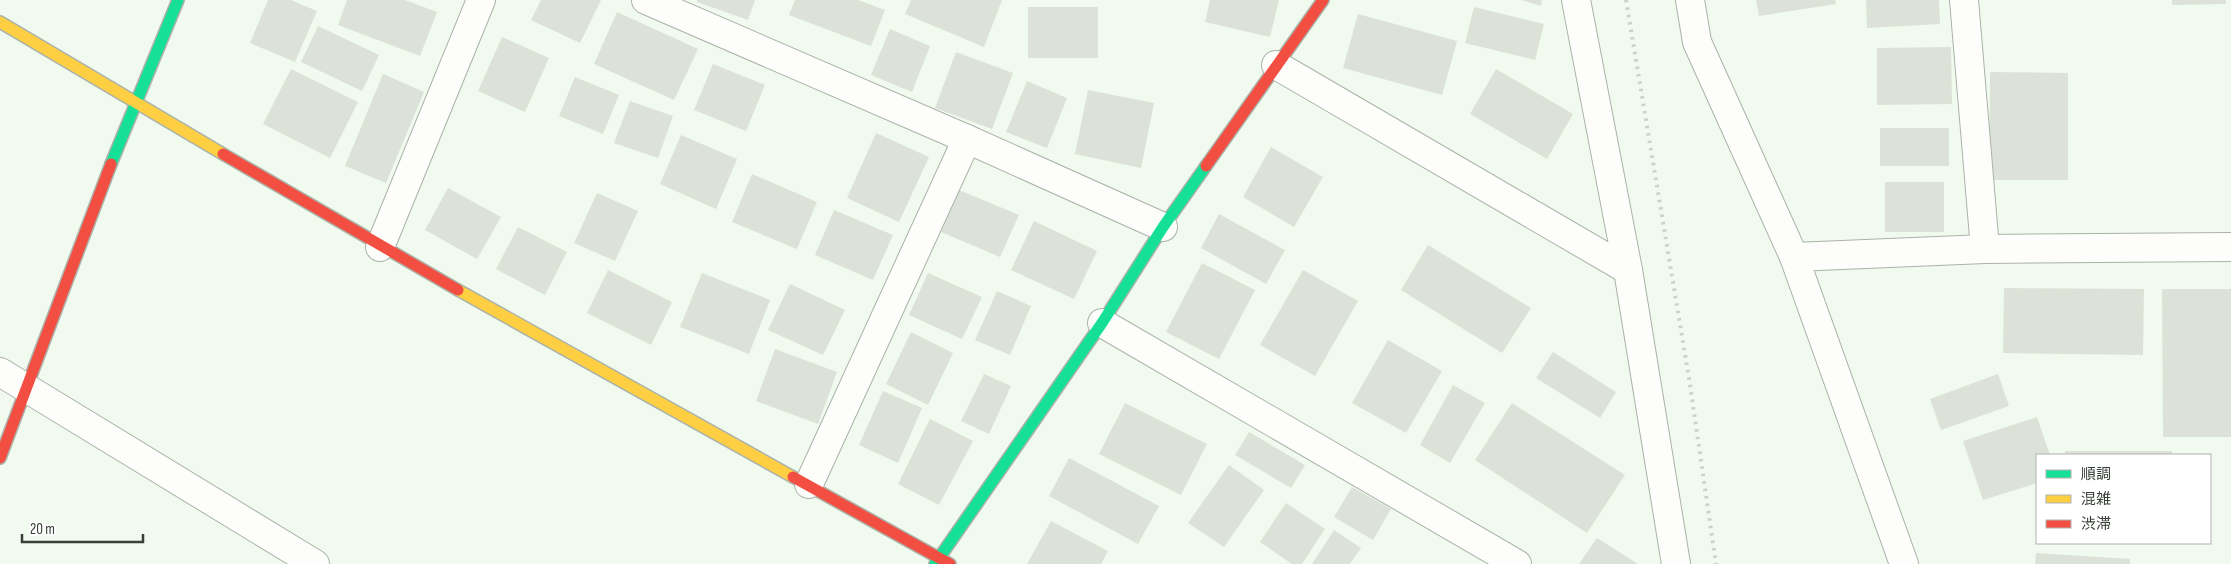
<svg xmlns="http://www.w3.org/2000/svg" width="2231" height="564" font-family="'Sofia Sans Condensed','Noto Sans JP',sans-serif">
  <style>
    .building { fill: #dce2d7 }
    .lines { fill: none; stroke-linecap: round; stroke-linejoin: round }
    .street-casing { stroke: #abb2a9; stroke-width: 30 }
    .fast-casing { stroke: #abb2a9; stroke-width: 14 }
    .slow-casing { stroke: #abb2a9; stroke-width: 14 }
    .jam-casing { stroke: #abb2a9; stroke-width: 14 }
    .street { stroke: #fdfefc; stroke-width: 28 }
    .fast { stroke: #16e098; stroke-width: 11 }
    .slow { stroke: #ffcf43; stroke-width: 11 }
    .jam { stroke: #f24e42; stroke-width: 11 }
    .rail { stroke: #cdd0cd; stroke-width: 4; stroke-dasharray: 2.5 5; stroke-linecap: butt }
  </style>
  <rect width="100%" height="100%" fill="#f0faee"/>
  <!-- building -->
  <g class="building">
    <polygon points="268,0 291,0 317,11 295,62 250,43"/>
    <polygon points="347,0 405,0 437,12 420,56 338,25"/>
    <polygon points="541,0 601,0 580,43 531,20"/>
    <polygon points="697,0 755,0 748,20 697,2"/>
    <polygon points="795,0 858,0 885,10 871,46 789,15"/>
    <polygon points="911,0 1002,0 984,47 905,14"/>
    <polygon points="1210,0 1279,0 1270,37 1205,22"/>
    <polygon points="1521,0 1542,0 1541,6"/>
    <polygon points="1756,0 1835,0 1836,4 1759,16"/>
    <polygon points="1866,0 1939,0 1940,24 1867,28"/>
    <polygon points="2172,0 2226,0 2226,4 2172,5"/>
    <rect x="1028" y="7" width="70" height="51"/>
    <polygon points="1474,7 1544,24 1535,60 1465,43"/>
    <polygon points="617,12 698,49 674,100 594,64"/>
    <polygon points="1358,14 1457,41 1442,95 1343,68"/>
    <polygon points="318,26 379,55 362,91 301,62"/>
    <polygon points="890,29 930,46 912,92 871,75"/>
    <polygon points="502,37 549,58 525,112 478,91"/>
    <polygon points="1951,47 1952,104 1877,105 1877,48"/>
    <polygon points="956,52 1013,73 992,129 935,108"/>
    <polygon points="713,64 765,85 746,131 694,110"/>
    <polygon points="291,69 358,102 330,158 263,124"/>
    <polygon points="1496,69 1573,114 1547,159 1470,114"/>
    <polygon points="1990,72 2068,73 2068,180 1989,180"/>
    <polygon points="383,74 424,92 386,183 345,166"/>
    <polygon points="575,77 619,95 603,134 559,116"/>
    <polygon points="1027,81 1067,98 1047,148 1006,132"/>
    <polygon points="1088,90 1154,103 1141,168 1075,154"/>
    <polygon points="630,101 673,116 658,158 614,143"/>
    <rect x="1880" y="128" width="69" height="38"/>
    <polygon points="876,133 929,157 899,222 847,198"/>
    <polygon points="681,135 737,159 716,209 660,184"/>
    <polygon points="1271,147 1323,177 1294,227 1243,197"/>
    <polygon points="752,174 817,202 797,249 732,222"/>
    <rect x="1885" y="182" width="59" height="50"/>
    <polygon points="448,188 501,217 477,259 425,230"/>
    <polygon points="959,190 1019,215 1000,257 941,232"/>
    <polygon points="597,193 638,211 615,261 574,243"/>
    <polygon points="834,210 893,235 873,280 815,255"/>
    <polygon points="1219,214 1285,250 1266,284 1201,248"/>
    <polygon points="1034,221 1097,251 1074,299 1011,270"/>
    <polygon points="518,227 567,252 545,295 496,269"/>
    <polygon points="1428,245 1531,308 1502,353 1401,290"/>
    <polygon points="1202,263 1255,290 1219,359 1166,332"/>
    <polygon points="608,270 672,302 651,345 587,313"/>
    <polygon points="1303,270 1358,301 1315,376 1260,345"/>
    <polygon points="702,273 770,300 749,354 680,327"/>
    <polygon points="928,273 982,297 962,339 909,315"/>
    <polygon points="790,284 845,310 823,355 768,330"/>
    <polygon points="2004,288 2144,289 2143,355 2003,353"/>
    <polygon points="2162,289 2231,289 2231,437 2163,437"/>
    <polygon points="997,291 1031,306 1010,355 975,340"/>
    <polygon points="911,332 953,353 928,405 886,384"/>
    <polygon points="1388,340 1442,371 1406,433 1352,403"/>
    <polygon points="775,349 837,372 818,424 756,401"/>
    <polygon points="1553,352 1616,392 1600,418 1536,378"/>
    <polygon points="984,374 1011,386 989,434 961,421"/>
    <polygon points="1998,374 2009,406 1941,430 1930,399"/>
    <polygon points="1453,385 1485,403 1450,463 1420,445"/>
    <polygon points="883,391 922,408 898,463 859,445"/>
    <polygon points="1125,403 1207,444 1181,495 1099,454"/>
    <polygon points="1512,403 1625,475 1587,533 1475,460"/>
    <polygon points="2037,417 2050,455 2037,455 2037,483 1983,500 1963,441"/>
    <polygon points="930,419 973,441 939,505 898,484"/>
    <polygon points="1249,432 1305,465 1291,488 1235,455"/>
    <rect x="2065" y="451" width="107" height="4"/>
    <polygon points="1069,458 1159,506 1138,544 1049,496"/>
    <polygon points="1229,465 1264,490 1224,547 1188,523"/>
    <polygon points="1352,487 1391,509 1373,540 1334,517"/>
    <polygon points="1286,503 1325,529 1302,564 1292,564 1260,542"/>
    <polygon points="1051,521 1108,551 1101,564 1027,564"/>
    <polygon points="1334,530 1361,548 1350,564 1312,564"/>
    <polygon points="1597,538 1638,564 1579,564"/>
    <polygon points="2036,553 2130,559 2130,564 2035,564"/>
  </g>
  <g class="lines">
    <defs>
      <g id="street">
        <polyline points="646,0 967,139 1163,227"/>
        <polyline points="1576,0 1628,270 1676,564"/>
        <polyline points="1690,0 1697,42 1794,257 1904,564"/>
        <polyline points="1964,0 1985,249"/>
        <polyline points="1276,65 1628,270"/>
        <polyline points="380,247 481,0"/>
        <polyline points="1794,257 1985,249 2231,247"/>
        <polyline points="1102,323 1517,564"/>
        <polyline points="0,372 315,564"/>
        <polyline points="809,484 967,139"/>
      </g>
      <g id="fast">
        <polyline points="111,164 178,0"/>
        <polyline points="935,564 1102,323 1163,227 1206,166"/>
      </g>
      <g id="slow">
        <polyline points="0,22 223,154"/>
        <polyline points="458,290 793,477"/>
      </g>
      <g id="jam">
        <polyline points="223,154 458,290"/>
        <polyline points="1206,166 1323,0"/>
        <polyline points="0,458 111,164"/>
        <polyline points="793,477 950,564"/>
      </g>
    </defs>
    <!-- street casing -->
    <use href="#street" class="street-casing"/>
    <!-- fast casing -->
    <use href="#fast" class="fast-casing"/>
    <!-- slow casing -->
    <use href="#slow" class="slow-casing"/>
    <!-- jam casing -->
    <use href="#jam" class="jam-casing"/>
    <!-- street -->
    <use href="#street" class="street"/>
    <!-- fast -->
    <use href="#fast" class="fast"/>
    <!-- slow -->
    <use href="#slow" class="slow"/>
    <!-- jam -->
    <use href="#jam" class="jam"/>
    <!-- rail -->
    <polyline class="rail" points="1626,0 1689,378 1716,564"/>
  </g>
  <!-- legend -->
  <rect x="2036" y="454" width="175" height="90" fill="#ffffff" stroke="#afb2af"/>
  <rect x="2046" y="470" width="25" height="8" fill="#16e098" stroke="#afb2af"/>
  <text x="2081" y="479" font-size="15" fill="#383f37">順調</text>
  <rect x="2046" y="495" width="25" height="8" fill="#ffcf43" stroke="#afb2af"/>
  <text x="2081" y="504" font-size="15" fill="#383f37">混雑</text>
  <rect x="2046" y="520" width="25" height="8" fill="#f24e42" stroke="#afb2af"/>
  <text x="2081" y="529" font-size="15" fill="#383f37">渋滞</text>
  <!-- scale -->
  <path d="M22 534v8h121v-8" fill="none" stroke="#383f37" stroke-width="2.5"/>
  <text x="30" y="534" font-size="15" fill="#383f37" stroke="#ffffff" stroke-width="4" paint-order="stroke">20 m</text>
</svg>
